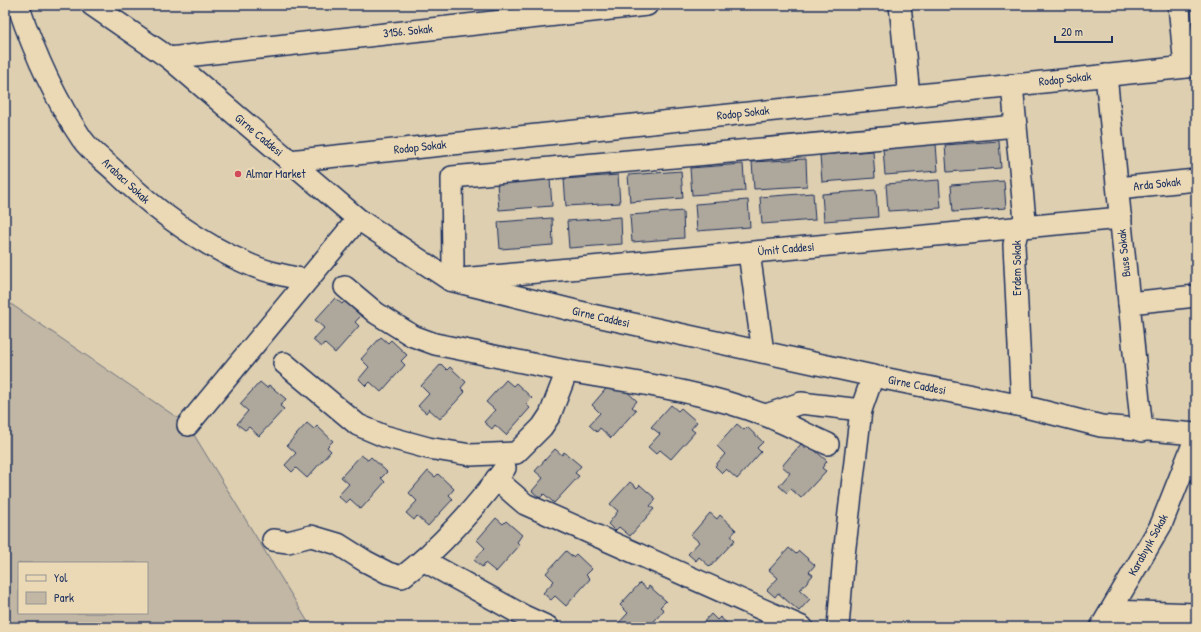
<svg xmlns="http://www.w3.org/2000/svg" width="1201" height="632" font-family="'Patrick Hand',sans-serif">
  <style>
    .green { fill: #c2b7a4; stroke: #6e7381; fill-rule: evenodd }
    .building { fill: #aea79c; stroke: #1b2f5e }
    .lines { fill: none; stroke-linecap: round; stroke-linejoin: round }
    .minor-casing { stroke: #1b2f5e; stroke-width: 24 }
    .minor { stroke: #ebd9b6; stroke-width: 21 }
    .poi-dot { fill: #d1495b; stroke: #ebd9b6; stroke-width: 1.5 }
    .labels { text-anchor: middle; stroke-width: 4; stroke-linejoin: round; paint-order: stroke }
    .street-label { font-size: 12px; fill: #1b2f5e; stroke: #ebd9b6 }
    .poi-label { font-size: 12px; fill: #1b2f5e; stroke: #ebd9b6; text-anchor: start }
  </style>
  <rect width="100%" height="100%" fill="#decfb1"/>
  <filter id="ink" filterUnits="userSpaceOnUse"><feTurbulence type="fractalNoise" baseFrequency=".025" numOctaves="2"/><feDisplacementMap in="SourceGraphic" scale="8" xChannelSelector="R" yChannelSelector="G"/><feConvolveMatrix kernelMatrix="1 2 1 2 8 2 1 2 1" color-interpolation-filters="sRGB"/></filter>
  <g filter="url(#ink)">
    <!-- green -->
    <path class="green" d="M5 300 188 425 311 627H5ZM19 563H147V613H19Z"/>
    <!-- building -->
    <g class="building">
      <polygon points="999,141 1001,168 947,172 945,145"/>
      <polygon points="936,144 938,171 885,175 883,148"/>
      <polygon points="873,151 875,178 822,182 820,155"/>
      <polygon points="806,159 807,186 754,189 752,162"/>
      <polygon points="743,164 745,191 692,195 690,168"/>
      <polygon points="681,171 683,198 630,202 628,175"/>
      <polygon points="618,175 620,203 566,206 564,179"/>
      <polygon points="550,179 552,206 499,210 497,183"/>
      <polygon points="939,180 941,208 888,211 886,184"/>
      <polygon points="1004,181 1006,208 953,212 951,185"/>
      <polygon points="876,190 878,217 824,221 822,194"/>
      <polygon points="813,193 815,220 762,224 760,197"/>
      <polygon points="748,200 750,227 697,231 695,204"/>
      <polygon points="683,211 684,238 632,242 630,215"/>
      <polygon points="621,217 622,244 569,248 567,221"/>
      <polygon points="552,218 553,245 500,249 498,222"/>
      <polygon points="335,298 342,304 345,301 361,316 355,322 359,326 335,353 324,343 321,347 313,340 324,328 315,320"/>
      <polygon points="381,337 388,343 391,340 407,355 401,361 405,365 381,392 370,382 366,386 359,379 369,367 361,359"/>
      <polygon points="441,364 447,370 450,367 466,382 461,388 465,392 440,419 429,409 426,413 418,406 429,394 421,386"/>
      <polygon points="506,380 513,386 516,383 532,398 526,404 530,408 506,435 495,425 492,429 484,422 495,410 486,402"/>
      <polygon points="260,382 267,388 269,385 286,399 280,406 284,409 259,436 249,427 245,430 237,424 248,411 240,404"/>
      <polygon points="611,383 621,386 637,401 632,407 636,410 611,438 600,428 597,432 589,425 600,413 592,405"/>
      <polygon points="671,405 678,411 681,408 697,422 691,429 695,432 671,459 660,450 656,454 648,447 660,434 651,427"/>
      <polygon points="307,423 314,429 317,426 333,441 327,447 331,451 307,478 296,468 292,472 285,465 296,453 287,445"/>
      <polygon points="737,424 744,430 747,427 763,442 757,448 761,452 737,479 726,469 722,473 715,466 725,454 717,446"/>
      <polygon points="801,444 808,450 811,447 827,461 822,468 826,471 801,498 791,489 787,493 779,486 790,473 782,466"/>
      <polygon points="555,449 562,455 564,452 581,466 575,473 579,476 554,503 544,494 540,498 532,491 543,478 535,471"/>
      <polygon points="361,455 368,460 371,457 387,472 381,478 385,482 361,509 350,499 346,503 338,496 349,484 341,477"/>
      <polygon points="428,471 435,477 438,474 454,489 449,495 453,499 428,526 417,516 414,520 406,513 417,501 409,493"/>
      <polygon points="630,482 637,488 640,485 656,499 650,506 654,509 630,536 619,527 615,531 608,524 618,511 610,504"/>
      <polygon points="710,513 717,519 720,515 736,530 731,536 735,540 710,567 699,557 696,561 688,554 699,542 691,535"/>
      <polygon points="496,518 503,524 506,521 522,535 517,542 520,545 496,572 485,563 482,567 474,560 485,548 477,540"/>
      <polygon points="789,548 796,554 799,551 815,565 809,572 813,575 800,590 810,599 799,611 778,593 775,597 767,590 778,578 769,570"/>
      <polygon points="566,551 573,557 576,554 592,569 586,575 590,579 566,606 555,596 551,600 543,593 554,581 546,573"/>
      <polygon points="640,583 647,589 649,586 666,601 660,607 664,610 649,627 619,627 617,625 628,613 620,605"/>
      <polygon points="711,614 717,620 720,617 731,627 699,627"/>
    </g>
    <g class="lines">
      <defs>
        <g id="minor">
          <path d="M18 5C34 52 54 98 82 139 91 152 106 162 117 173 155 210 197 242 246 263 265 272 287 276 307 280"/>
          <polyline points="92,5 169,58 358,219 450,280 592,315 873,376 1022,406 1101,426 1196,434"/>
          <polyline points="900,5 909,96"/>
          <polyline points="1179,5 1185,67"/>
          <polyline points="169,58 647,5"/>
          <polyline points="1106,75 1142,431"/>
          <polyline points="1012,85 1025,220 1018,228 1014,245 1022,406"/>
          <polyline points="1016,126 452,177 453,265 450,280 1121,218"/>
          <polyline points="289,161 1196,66"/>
          <polyline points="1118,188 1196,180"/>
          <polyline points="749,253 763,352"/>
          <polyline points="345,287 376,313 413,336 435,344 567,371"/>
          <polyline points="1129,303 1196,296"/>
          <path d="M284 363 358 425 384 436 428 448 471 455 516 453 542 427 550 415 567 371C633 382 704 391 767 416 787 424 808 435 828 444"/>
          <polyline points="766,415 801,403 861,410"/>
          <polyline points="188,425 358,219"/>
          <polyline points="496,479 525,504 802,627"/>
          <path d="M273 540 288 542 311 536 338 544 365 561 388 573 402 577C439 549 477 506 505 468"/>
          <polyline points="423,560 524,616 548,627"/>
          <polyline points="1111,611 1196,614"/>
          <polyline points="838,627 844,555 861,410 873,376"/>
          <polyline points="1101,627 1161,525 1196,437"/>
        </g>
      </defs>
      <!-- minor casing -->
      <use href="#minor" class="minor-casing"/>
      <!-- minor -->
      <use href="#minor" class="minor"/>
    </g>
  </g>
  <!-- markers -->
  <circle class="poi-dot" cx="238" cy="174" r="4"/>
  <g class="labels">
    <!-- street labels -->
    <g class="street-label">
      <text transform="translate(408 31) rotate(-6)" y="4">3156. Sokak</text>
      <text transform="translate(1065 79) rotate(-6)" y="4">Rodop Sokak</text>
      <text transform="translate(743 113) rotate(-6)" y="4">Rodop Sokak</text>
      <text transform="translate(259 135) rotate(40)" y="4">Girne Caddesi</text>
      <text transform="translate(420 147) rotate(-6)" y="4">Rodop Sokak</text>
      <text transform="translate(126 181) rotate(43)" y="4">Arabacı Sokak</text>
      <text transform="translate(1157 184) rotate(-6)" y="4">Arda Sokak</text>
      <text transform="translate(786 249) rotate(-5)" y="4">Ümit Caddesi</text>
      <text transform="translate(1124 253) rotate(-96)" y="4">Buse Sokak</text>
      <text transform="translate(1017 268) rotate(-90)" y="4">Erdem Sokak</text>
      <text transform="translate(601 317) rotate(13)" y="4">Girne Caddesi</text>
      <text transform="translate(917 385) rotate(11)" y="4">Girne Caddesi</text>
      <text transform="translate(1148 545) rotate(-61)" y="4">Karabıyık Sokak</text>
    </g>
    <!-- poi labels -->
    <g class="poi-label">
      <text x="246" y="178">Almar Market</text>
    </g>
  </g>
  <!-- margin -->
  <rect width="1201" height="632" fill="none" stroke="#ebd9b6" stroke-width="20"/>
  <rect x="10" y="10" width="1181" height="612" fill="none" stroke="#1b2f5e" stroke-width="1.5" filter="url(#ink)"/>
  <!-- legend -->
  <rect x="18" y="562" width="130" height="52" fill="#ebd9b6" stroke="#989593"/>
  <rect x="26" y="575" width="20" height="6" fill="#ebd9b6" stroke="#989593"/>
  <text x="54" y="582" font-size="12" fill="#1b2f5e">Yol</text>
  <rect x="26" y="592" width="20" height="12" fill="#c2b7a4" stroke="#989593"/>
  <text x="54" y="602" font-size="12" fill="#1b2f5e">Park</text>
  <!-- scale -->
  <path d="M1055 36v6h57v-6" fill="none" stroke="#1b2f5e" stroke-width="2"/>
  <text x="1061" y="36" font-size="12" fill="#1b2f5e" stroke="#ebd9b6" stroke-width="3" paint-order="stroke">20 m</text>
</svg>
